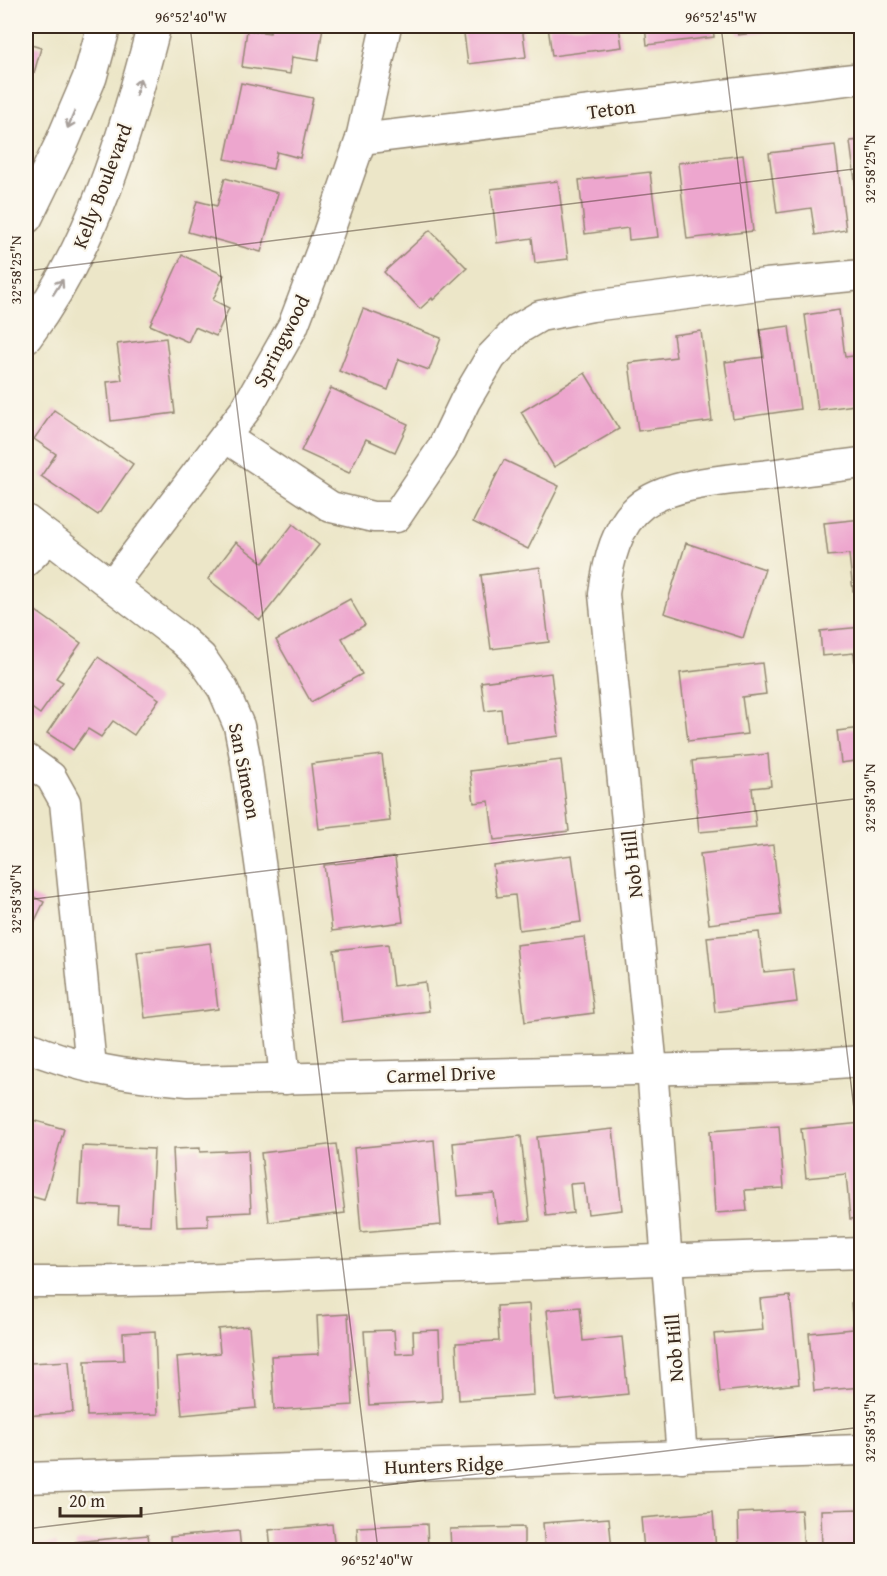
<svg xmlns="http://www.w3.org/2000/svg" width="887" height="1576" font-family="'Gentium Book Plus',serif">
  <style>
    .building { fill: #eda6ce }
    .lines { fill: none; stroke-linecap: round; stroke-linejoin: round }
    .minor-casing { stroke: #948873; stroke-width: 33 }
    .major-casing { stroke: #948873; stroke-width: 36 }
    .minor { stroke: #fff; stroke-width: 30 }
    .major { stroke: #fff; stroke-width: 33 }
    .oneway { stroke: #a79f9a }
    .ticks { fill: none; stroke: #3b2a1e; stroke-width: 1.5; stroke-opacity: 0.45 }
    .labels { text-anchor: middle; stroke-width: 4.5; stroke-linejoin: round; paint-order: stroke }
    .street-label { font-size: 20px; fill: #3b2a1e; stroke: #fbf7ec }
    .neatline { fill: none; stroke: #3b2a1e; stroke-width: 2 }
    .ticks-label { font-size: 15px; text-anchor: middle; fill: #3b2a1e }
  </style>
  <rect width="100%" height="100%" fill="#fbf7ec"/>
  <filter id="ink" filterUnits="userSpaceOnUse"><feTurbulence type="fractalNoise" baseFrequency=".0167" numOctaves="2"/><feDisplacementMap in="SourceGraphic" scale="12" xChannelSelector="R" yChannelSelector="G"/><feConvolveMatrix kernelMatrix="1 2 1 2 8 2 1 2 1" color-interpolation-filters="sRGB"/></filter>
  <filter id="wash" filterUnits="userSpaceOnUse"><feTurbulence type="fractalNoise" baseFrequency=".008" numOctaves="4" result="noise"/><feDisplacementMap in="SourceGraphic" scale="24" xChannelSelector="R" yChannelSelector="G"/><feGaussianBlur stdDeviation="1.35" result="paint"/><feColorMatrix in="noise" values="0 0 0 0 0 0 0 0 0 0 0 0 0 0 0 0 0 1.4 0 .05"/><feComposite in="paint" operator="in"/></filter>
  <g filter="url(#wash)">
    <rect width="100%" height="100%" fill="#ece6c8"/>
    <g id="blocks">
      <!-- building -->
      <g class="building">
        <polygon points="26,26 33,26 28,44 41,48 34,73 26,71"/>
        <polygon points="271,26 323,26 318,61 292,57 290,74 242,67 247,30 270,33"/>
        <polygon points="463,26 522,26 526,57 468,64"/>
        <polygon points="548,26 619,26 622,47 552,56"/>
        <polygon points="645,26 713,26 714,37 647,45"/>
        <polygon points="737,26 800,26 800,27 738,35"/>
        <polygon points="241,83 313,98 300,158 277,152 273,169 225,159"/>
        <polygon points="862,140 862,212 859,212 850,141"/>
        <polygon points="835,145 846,230 815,235 811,208 777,213 769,153"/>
        <polygon points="743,155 753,231 687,239 678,163"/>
        <polygon points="650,172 658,237 629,240 628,228 585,234 579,180"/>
        <polygon points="225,178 278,193 261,252 188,232 197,201 217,206"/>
        <polygon points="558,181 568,259 535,263 532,238 497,243 491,189"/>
        <polygon points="430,230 467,268 433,300 432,298 420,309 384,272"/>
        <polygon points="182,255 224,275 213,300 229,308 216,336 195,327 188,342 150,325"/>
        <polygon points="363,309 441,338 429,370 399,359 388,390 339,371"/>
        <polygon points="839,310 845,357 862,355 862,404 818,410 805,315"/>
        <polygon points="789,326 800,409 733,419 725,362 764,357 760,330"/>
        <polygon points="701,331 712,421 638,431 629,363 676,357 673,335"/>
        <polygon points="166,338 175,413 111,421 107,382 122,380 117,344"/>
        <polygon points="585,373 619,429 554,467 521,412"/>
        <polygon points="331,388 408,424 395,452 366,439 349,473 301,451"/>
        <polygon points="54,410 133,464 98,515 41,476 56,454 34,439"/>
        <polygon points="504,460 559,486 528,549 473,522"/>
        <polygon points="862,519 862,590 853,591 849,554 828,556 824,523"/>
        <polygon points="293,524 319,545 260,620 208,579 236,542 263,563"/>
        <polygon points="686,543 765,569 743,638 664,613"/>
        <polygon points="540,567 549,642 491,649 481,575"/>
        <polygon points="350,599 365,625 342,638 362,674 311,702 276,640"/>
        <polygon points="26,604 81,643 56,678 63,682 40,714 26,704"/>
        <polygon points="862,627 862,674 856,675 854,653 822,656 820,631"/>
        <polygon points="98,657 159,699 134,735 113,721 101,737 88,729 73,750 47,733"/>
        <polygon points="762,663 766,694 742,697 747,734 688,741 680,673"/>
        <polygon points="551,673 559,736 505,743 501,709 485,711 481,682"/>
        <polygon points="862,728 862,760 841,763 837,731"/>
        <polygon points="768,754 771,786 752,788 756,827 699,832 692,761"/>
        <polygon points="382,755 390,821 319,829 311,764"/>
        <polygon points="561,760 569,831 494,840 489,801 474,803 470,771"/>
        <polygon points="773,845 781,915 709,924 700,854"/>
        <polygon points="572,855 581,922 519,930 515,895 497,897 493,865"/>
        <polygon points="395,857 403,922 332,931 324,865"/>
        <polygon points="26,893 44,902 26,939"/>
        <polygon points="759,932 764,972 793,969 797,1002 715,1012 707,937"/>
        <polygon points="584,937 594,1013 525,1022 516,945"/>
        <polygon points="210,943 218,1009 145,1018 137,952"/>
        <polygon points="388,944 393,986 425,982 429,1011 342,1022 334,950"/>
        <polygon points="26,1118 64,1129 44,1200 26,1195"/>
        <polygon points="862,1123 862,1218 850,1219 846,1174 806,1178 801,1129"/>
        <polygon points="779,1126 784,1188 745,1190 747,1211 715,1213 710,1131"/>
        <polygon points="613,1129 622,1210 588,1214 584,1183 570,1184 573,1213 546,1216 537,1137"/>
        <polygon points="521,1136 530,1220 498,1223 494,1193 458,1196 453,1143"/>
        <polygon points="434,1140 441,1225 361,1232 354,1148"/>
        <polygon points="336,1144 345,1213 269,1222 261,1153"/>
        <polygon points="82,1146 154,1149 150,1225 118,1224 119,1207 79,1205"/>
        <polygon points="200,1148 200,1152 248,1150 251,1212 208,1214 208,1226 177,1227 173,1149"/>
        <polygon points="790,1296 799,1384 720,1392 714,1334 763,1330 760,1299"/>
        <polygon points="851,1303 862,1303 862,1387 814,1391 809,1333 853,1329"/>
        <polygon points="529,1304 534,1395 459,1400 456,1343 499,1341 497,1306"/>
        <polygon points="580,1307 583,1341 622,1337 628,1394 556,1401 547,1310"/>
        <polygon points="348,1314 353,1405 274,1410 271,1356 319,1354 317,1316"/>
        <polygon points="249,1326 256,1408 182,1415 177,1357 220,1353 218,1329"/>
        <polygon points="27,1329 30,1363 69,1361 73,1412 26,1416 26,1330"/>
        <polygon points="394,1330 396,1354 414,1353 413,1331 439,1330 442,1401 369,1405 364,1331"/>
        <polygon points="155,1331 158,1414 87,1416 85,1361 124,1360 123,1333"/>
        <polygon points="862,1509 862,1550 822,1550 821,1510"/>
        <polygon points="801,1510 804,1550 739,1550 738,1513"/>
        <polygon points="713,1512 716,1550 644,1550 641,1518"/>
        <polygon points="609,1518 612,1550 545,1550 543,1523"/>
        <polygon points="332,1524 335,1550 271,1550 269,1530"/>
        <polygon points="427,1524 428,1550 358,1550 357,1527"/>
        <polygon points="524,1527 524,1550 451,1550 450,1529"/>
        <polygon points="239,1531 241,1550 171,1550 170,1537"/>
        <polygon points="148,1535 150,1550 76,1550 75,1542"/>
        <polygon points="56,1543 56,1550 26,1550 26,1546"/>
      </g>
    </g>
  </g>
  <g filter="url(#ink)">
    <use href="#blocks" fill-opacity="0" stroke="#948873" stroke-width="1.5"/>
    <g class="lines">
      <defs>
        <g id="minor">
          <polyline points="361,139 862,78"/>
          <polyline points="225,437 331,507 373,517 396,517 442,449 465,401 491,357 518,329 540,316 592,306 766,284 862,275"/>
          <polyline points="26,520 180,638 201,657 223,689 239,726 246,762 268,920 285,1079"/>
          <polyline points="26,561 49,538"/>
          <polyline points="112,585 246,409 293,326 328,234 361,139 386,26"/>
          <polyline points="26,759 51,777 65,802 91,1067"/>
          <path d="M26 1046C78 1069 131 1076 188 1081L797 1066 862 1061"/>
          <path d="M26 1282C162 1282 298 1275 434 1269 577 1263 719 1257 862 1253"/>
          <path d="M682 1457 652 1068 604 594C608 562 616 524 643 504 673 483 726 480 762 476 795 472 828 467 862 463"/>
          <polyline points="26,1478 862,1450"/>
        </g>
        <g id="major">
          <polyline points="26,217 61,145 90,77 104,26"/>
          <path d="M26 336C94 245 126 134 154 26"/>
        </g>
      </defs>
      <!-- minor casing -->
      <use href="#minor" class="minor-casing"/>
      <!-- major casing -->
      <use href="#major" class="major-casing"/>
      <!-- minor -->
      <use href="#minor" class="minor"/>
      <!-- major -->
      <use href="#major" class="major"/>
    </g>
    <!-- one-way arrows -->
    <defs><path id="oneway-shaft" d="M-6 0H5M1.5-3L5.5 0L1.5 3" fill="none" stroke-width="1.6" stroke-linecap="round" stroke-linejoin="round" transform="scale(1.5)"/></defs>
    <g class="oneway">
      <use href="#oneway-shaft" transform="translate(138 87) rotate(-76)"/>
      <use href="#oneway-shaft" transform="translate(71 120) rotate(113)"/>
      <use href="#oneway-shaft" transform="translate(58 287) rotate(-57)"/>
    </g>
  </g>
  <!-- ticks -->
  <path class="ticks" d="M190 26 378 1550M721 26 862 1174M26 271 862 168M26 900 862 798M26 1529 862 1427"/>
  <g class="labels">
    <!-- street labels -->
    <g class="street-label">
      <text transform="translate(611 109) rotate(-7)" y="7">Teton</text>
      <text transform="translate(102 186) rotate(-69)" y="7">Kelly Boulevard</text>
      <text transform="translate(281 341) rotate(-63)" y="7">Springwood</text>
      <text transform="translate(245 771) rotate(79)" y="7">San Simeon</text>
      <text transform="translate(632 864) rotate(-96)" y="7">Nob Hill</text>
      <text transform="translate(441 1074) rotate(-2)" y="7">Carmel Drive</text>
      <text transform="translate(674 1348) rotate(-94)" y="7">Nob Hill</text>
      <text transform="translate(444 1465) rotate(-2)" y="7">Hunters Ridge</text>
    </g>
  </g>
  <!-- margin -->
  <rect width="887" height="1576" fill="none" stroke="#fbf7ec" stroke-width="66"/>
  <!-- scale -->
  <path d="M60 1507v9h81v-9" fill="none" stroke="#3b2a1e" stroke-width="3"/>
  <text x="69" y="1507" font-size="18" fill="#3b2a1e" stroke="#fbf7ec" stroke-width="4.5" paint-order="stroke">20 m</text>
  <rect x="33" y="33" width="821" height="1510" class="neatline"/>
  <g class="ticks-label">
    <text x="191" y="22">96°52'40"W</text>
    <text x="721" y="22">96°52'45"W</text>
    <text transform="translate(870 169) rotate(-90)" y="5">32°58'25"N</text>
    <text transform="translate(16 270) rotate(-90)" y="5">32°58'25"N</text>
    <text transform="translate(870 798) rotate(-90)" y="5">32°58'30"N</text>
    <text transform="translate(16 899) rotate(-90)" y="5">32°58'30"N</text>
    <text transform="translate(870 1428) rotate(-90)" y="5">32°58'35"N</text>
    <text x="377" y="1565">96°52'40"W</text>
  </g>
</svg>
